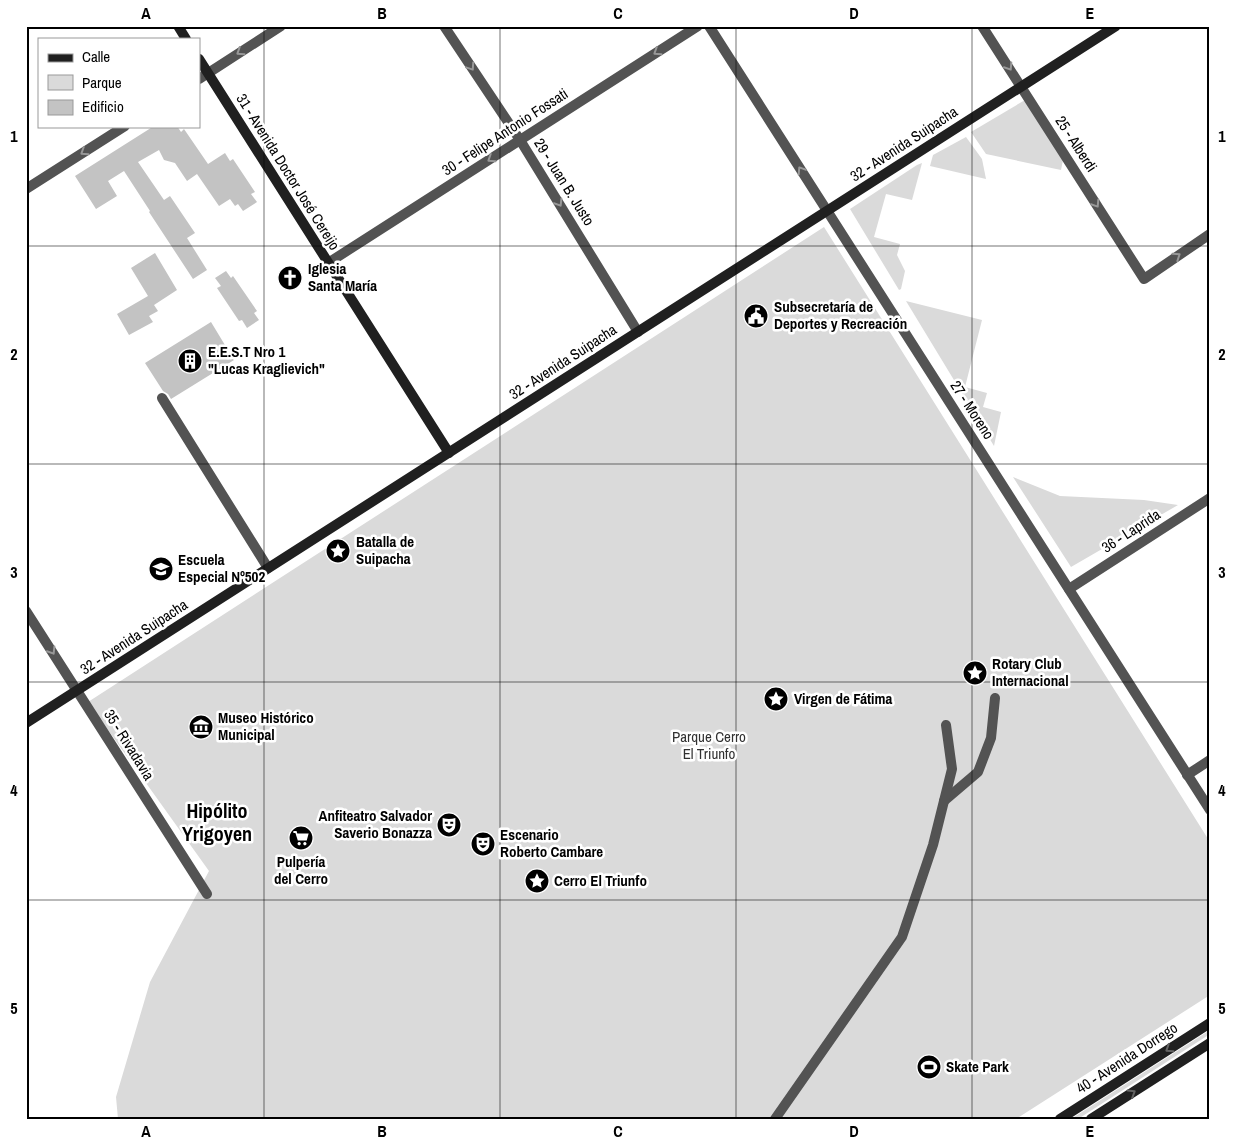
<svg xmlns="http://www.w3.org/2000/svg" width="1236" height="1145" font-family="'Archivo Narrow',sans-serif">
  <style>
    .green { fill: #dadada }
    .building { fill: #c3c3c3 }
    .lines { fill: none; stroke-linecap: round; stroke-linejoin: round }
    .street { stroke: #535353; stroke-width: 10 }
    .secondary { stroke: #202020; stroke-width: 10 }
    .oneway { stroke: #989898 }
    .oneway2 { stroke: #636363 }
    .grid { fill: none; stroke: #000; stroke-width: 1; stroke-opacity: 0.55 }
    .labels { text-anchor: middle; stroke-width: 5; stroke-linejoin: round; paint-order: stroke }
    .street-label { font-size: 15px; fill: #000; stroke: #fff }
    .poi-label { font-size: 15px; font-weight: bold; fill: #000; stroke: #fff; text-anchor: start }
    .park-label { font-size: 15px; fill: #313131; stroke: #fff }
    .district-label { font-size: 20px; font-weight: bold; fill: #000; stroke: #fff }
    .neatline { fill: none; stroke: #000; stroke-width: 2 }
    .grid-label { font-size: 16px; text-anchor: middle; font-weight: bold; fill: #000 }
  </style>
  <rect width="100%" height="100%" fill="#fff"/>
  <!-- green -->
  <g class="green">
    <polygon points="1025,100 1063,160 1061,170 986,154 971,132"/>
    <polygon points="966,137 982,159 986,179 930,166 933,155"/>
    <polygon points="922,163 912,200 886,194 874,237 900,244 897,255 905,271 901,289 899,290 850,209 917,165"/>
    <polygon points="824,227 1210,842 1210,995 1016,1119 118,1119 116,1097 150,982 209,871 88,702"/>
    <polygon points="906,301 982,320 965,387 987,393 983,407 1001,412 994,446"/>
    <polygon points="1013,477 1060,496 1144,500 1178,505 1071,567"/>
    <polygon points="1210,1030 1210,1034 1078,1119 1071,1119"/>
  </g>
  <!-- building -->
  <g class="building">
    <polygon points="154,126 177,126 181,132 184,129 208,164 225,153 230,161 233,159 255,192 251,194 257,202 243,211 238,204 235,206 230,199 219,206 197,174 187,181 175,163 164,160 159,150 138,162 164,200 170,196 195,233 187,238 207,270 193,279 149,212 150,211 124,171 108,181 117,196 96,209 75,176"/>
    <polygon points="155,253 177,290 154,305 158,311 149,316 153,322 129,335 117,314 148,296 131,268"/>
    <polygon points="226,271 231,278 233,276 257,311 254,313 259,320 247,328 242,320 239,321 217,288 221,286 215,278"/>
    <polygon points="211,322 234,360 171,399 168,394 163,391 145,363"/>
  </g>
  <g class="lines">
    <!-- street -->
    <g class="street">
      <polyline points="444,26 520,140 638,332"/>
      <polyline points="709,26 1210,810"/>
      <polyline points="982,26 1144,279 1210,234"/>
      <polyline points="199,79 281,26"/>
      <polyline points="26,189 125,126"/>
      <polyline points="328,263 698,26"/>
      <polyline points="162,398 268,568"/>
      <polyline points="1069,589 1210,498"/>
      <polyline points="26,611 207,894"/>
      <polyline points="1187,775 1210,760"/>
      <polyline points="944,801 978,772 991,738 995,698"/>
      <polyline points="775,1119 902,937 933,845 952,769 946,725"/>
    </g>
    <!-- secondary -->
    <g class="secondary">
      <polyline points="178,26 186,39"/>
      <polyline points="199,59 449,453"/>
      <polyline points="26,723 1116,26"/>
      <polyline points="1060,1119 1210,1023"/>
      <polyline points="1091,1119 1210,1043"/>
    </g>
  </g>
  <!-- one-way arrows -->
  <defs><path id="oneway-chevron" d="M-2-3.5L2.5 0L-2 3.5" fill="none" stroke-width="1.6" stroke-linecap="round" stroke-linejoin="round" transform="scale(1.25)"/></defs>
  <g class="oneway">
    <use href="#oneway-chevron" transform="translate(240 52) rotate(147)"/>
    <use href="#oneway-chevron" transform="translate(657 52) rotate(147)"/>
    <use href="#oneway-chevron" transform="translate(471 67) rotate(56)"/>
    <use href="#oneway-chevron" transform="translate(1009 67) rotate(57)"/>
    <use href="#oneway-chevron" transform="translate(84 152) rotate(147)"/>
    <use href="#oneway-chevron" transform="translate(491 159) rotate(147)"/>
    <use href="#oneway-chevron" transform="translate(801 170) rotate(-123)"/>
    <use href="#oneway-chevron" transform="translate(559 203) rotate(58)"/>
    <use href="#oneway-chevron" transform="translate(1096 204) rotate(57)"/>
    <use href="#oneway-chevron" transform="translate(1177 256) rotate(-34)"/>
    <use href="#oneway-chevron" transform="translate(52 651) rotate(58)"/>
  </g>
  <g class="oneway2">
    <use href="#oneway-chevron" transform="translate(1169 1049) rotate(147)"/>
    <use href="#oneway-chevron" transform="translate(1132 1093) rotate(-32)"/>
  </g>
  <!-- grid -->
  <path class="grid" d="M264 26V1119M500 26V1119M736 26V1119M972 26V1119M26 246H1210M26 464H1210M26 682H1210M26 900H1210"/>
  <!-- icons -->
  <defs>
    <symbol id="church-disc" viewBox="-11 -11 22 22"><circle r="9.5" fill="#000" stroke="#fff"/><path d="M-1.2-6h2.4v3.5h3.3v2.4h-3.3V6h-2.4V-.1h-3.3v-2.4h3.3Z" fill="#fff"/></symbol>
    <symbol id="civic-disc" viewBox="-11 -11 22 22"><circle r="9.5" fill="#000" stroke="#fff"/><path d="M-.6-6.5H3V-4.5H.6V-3L4-1V1h2V6H-6V1h2V-1L-.6-3ZM-1.2 2.5V6h2.4V2.5Z" fill="#fff"/></symbol>
    <symbol id="building-disc" viewBox="-11 -11 22 22"><circle r="9.5" fill="#000" stroke="#fff"/><path d="M-4-6H4V6H1V3H-1V6H-4ZM-2.5-4.3h1.7v1.8h-1.7ZM.8-4.3h1.7v1.8H.8ZM-2.5-1h1.7V.8h-1.7ZM.8-1h1.7V.8H.8Z" fill="#fff"/></symbol>
    <symbol id="sight-disc" viewBox="-11 -11 22 22"><circle r="9.5" fill="#000" stroke="#fff"/><path d="M0-6L1.8-2.2L6-1.7L2.9 1.2L3.7 5.4L0 3.3L-3.7 5.4L-2.9 1.2L-6-1.7L-1.8-2.2Z" fill="#fff"/></symbol>
    <symbol id="school-disc" viewBox="-11 -11 22 22"><circle r="9.5" fill="#000" stroke="#fff"/><path d="M0-5L7-2L0 1L-7-2ZM-4 1L0 2.5L4 1V4Q0 6-4 4Z" fill="#fff"/></symbol>
    <symbol id="museum-disc" viewBox="-11 -11 22 22"><circle r="9.5" fill="#000" stroke="#fff"/><path d="M0-6L6-3V-2H-6V-3ZM-5-1h2V3h-2ZM-1-1h2V3h-2ZM3-1h2V3H3ZM-6 4H6V6H-6Z" fill="#fff"/></symbol>
    <symbol id="theatre-disc" viewBox="-11 -11 22 22"><circle r="9.5" fill="#000" stroke="#fff"/><path d="M-5-5.5Q0-4 5-5.5V0Q5 5 0 6Q-5 5-5 0ZM-3.3-2.5H-1v1.5H-3.3ZM1-2.5H3.3v1.5H1ZM-2.8 1Q0 5.5 2.8 1Z" fill="#fff"/></symbol>
    <symbol id="supermarket-disc" viewBox="-11 -11 22 22"><circle r="9.5" fill="#000" stroke="#fff"/><path d="M-6-5.5h2.5l.6 2H6L4.5 2H-2.5L-4.4-4H-6ZM-1.5 3.2a1.3 1.3 0 1 0 .1 0ZM3 3.2a1.3 1.3 0 1 0 .1 0Z" fill="#fff"/></symbol>
    <symbol id="stadium-disc" viewBox="-11 -11 22 22"><circle r="9.5" fill="#000" stroke="#fff"/><path d="M0-5a6.5 5 0 1 0 0 10a6.5 5 0 1 0 0-10ZM-3.5-1.8h7v3.6h-7Z" fill="#fff"/></symbol>
  </defs>
  <g fill-rule="evenodd">
    <use href="#church-disc" x="276" y="264" width="28" height="28"/>
    <use href="#civic-disc" x="742" y="302" width="28" height="28"/>
    <use href="#building-disc" x="176" y="347" width="28" height="28"/>
    <use href="#sight-disc" x="324" y="537" width="28" height="28"/>
    <use href="#school-disc" x="147" y="555" width="28" height="28"/>
    <use href="#sight-disc" x="961" y="659" width="28" height="28"/>
    <use href="#sight-disc" x="762" y="685" width="28" height="28"/>
    <use href="#museum-disc" x="187" y="713" width="28" height="28"/>
    <use href="#theatre-disc" x="435" y="811" width="28" height="28"/>
    <use href="#supermarket-disc" x="287" y="824" width="28" height="28"/>
    <use href="#theatre-disc" x="469" y="830" width="28" height="28"/>
    <use href="#sight-disc" x="523" y="867" width="28" height="28"/>
    <use href="#stadium-disc" x="915" y="1053" width="28" height="28"/>
  </g>
  <g class="labels">
    <!-- street labels -->
    <g class="street-label">
      <text transform="translate(505 132) rotate(-33)" y="5">30 - Felipe Antonio Fossati</text>
      <text transform="translate(904 144) rotate(-33)" y="5">32 - Avenida Suipacha</text>
      <text transform="translate(1076 144) rotate(57)" y="5">25 - Alberdi</text>
      <text transform="translate(288 172) rotate(58)" y="5">31 - Avenida Doctor José Cereijo</text>
      <text transform="translate(564 182) rotate(58)" y="5">29 - Juan B. Justo</text>
      <text transform="translate(563 362) rotate(-33)" y="5">32 - Avenida Suipacha</text>
      <text transform="translate(972 410) rotate(57)" y="5">27 - Moreno</text>
      <text transform="translate(1131 531) rotate(-33)" y="5">36 - Laprida</text>
      <text transform="translate(134 637) rotate(-33)" y="5">32 - Avenida Suipacha</text>
      <text transform="translate(129 745) rotate(58)" y="5">35 - Rivadavia</text>
      <text transform="translate(1127 1058) rotate(-33)" y="5">40 - Avenida Dorrego</text>
    </g>
    <!-- poi labels -->
    <g class="poi-label">
      <text x="308" y="274">Iglesia<tspan x="308" dy="17">Santa María</tspan></text>
      <text x="774" y="312">Subsecretaría de<tspan x="774" dy="17">Deportes y Recreación</tspan></text>
      <text x="208" y="357">E.E.S.T Nro 1<tspan x="208" dy="17">"Lucas Kraglievich"</tspan></text>
      <text x="356" y="547">Batalla de<tspan x="356" dy="17">Suipacha</tspan></text>
      <text x="178" y="565">Escuela<tspan x="178" dy="17">Especial Nº502</tspan></text>
      <text x="992" y="669">Rotary Club<tspan x="992" dy="17">Internacional</tspan></text>
      <text x="794" y="704">Virgen de Fátima</text>
      <text x="218" y="723">Museo Histórico<tspan x="218" dy="17">Municipal</tspan></text>
      <text x="432" y="821" text-anchor="end">Anfiteatro Salvador<tspan x="432" dy="17">Saverio Bonazza</tspan></text>
      <text x="500" y="840">Escenario<tspan x="500" dy="17">Roberto Cambare</tspan></text>
      <text x="301" y="867" text-anchor="middle">Pulpería<tspan x="301" dy="17">del Cerro</tspan></text>
      <text x="554" y="886">Cerro El Triunfo</text>
      <text x="946" y="1072">Skate Park</text>
    </g>
    <!-- park labels -->
    <g class="park-label">
      <text x="709" y="742">Parque Cerro<tspan x="709" dy="17">El Triunfo</tspan></text>
    </g>
    <!-- district labels -->
    <g class="district-label">
      <text x="217" y="818">Hipólito<tspan x="217" dy="23">Yrigoyen</tspan></text>
    </g>
  </g>
  <!-- border -->
  <rect width="1236" height="1145" fill="none" stroke="#ffffff" stroke-width="55"/>
  <!-- legend -->
  <rect x="38" y="38" width="162" height="90" fill="#ffffff" stroke="#999999"/>
  <rect x="48" y="54" width="25" height="8" fill="#202020" stroke="#999999"/>
  <text x="82" y="62" font-size="15" fill="#000000">Calle</text>
  <rect x="48" y="75" width="25" height="15" fill="#dadada" stroke="#999999"/>
  <text x="82" y="88" font-size="15" fill="#000000">Parque</text>
  <rect x="48" y="100" width="25" height="15" fill="#c3c3c3" stroke="#999999"/>
  <text x="82" y="112" font-size="15" fill="#000000">Edificio</text>
  <rect x="28" y="28" width="1180" height="1090" class="neatline"/>
  <g class="grid-label">
    <text x="146" y="19">A</text>
    <text x="382" y="19">B</text>
    <text x="618" y="19">C</text>
    <text x="854" y="19">D</text>
    <text x="1090" y="19">E</text>
    <text x="14" y="142">1</text>
    <text x="1222" y="142">1</text>
    <text x="14" y="360">2</text>
    <text x="1222" y="360">2</text>
    <text x="14" y="578">3</text>
    <text x="1222" y="578">3</text>
    <text x="14" y="796">4</text>
    <text x="1222" y="796">4</text>
    <text x="14" y="1014">5</text>
    <text x="1222" y="1014">5</text>
    <text x="146" y="1137">A</text>
    <text x="382" y="1137">B</text>
    <text x="618" y="1137">C</text>
    <text x="854" y="1137">D</text>
    <text x="1090" y="1137">E</text>
  </g>
</svg>
